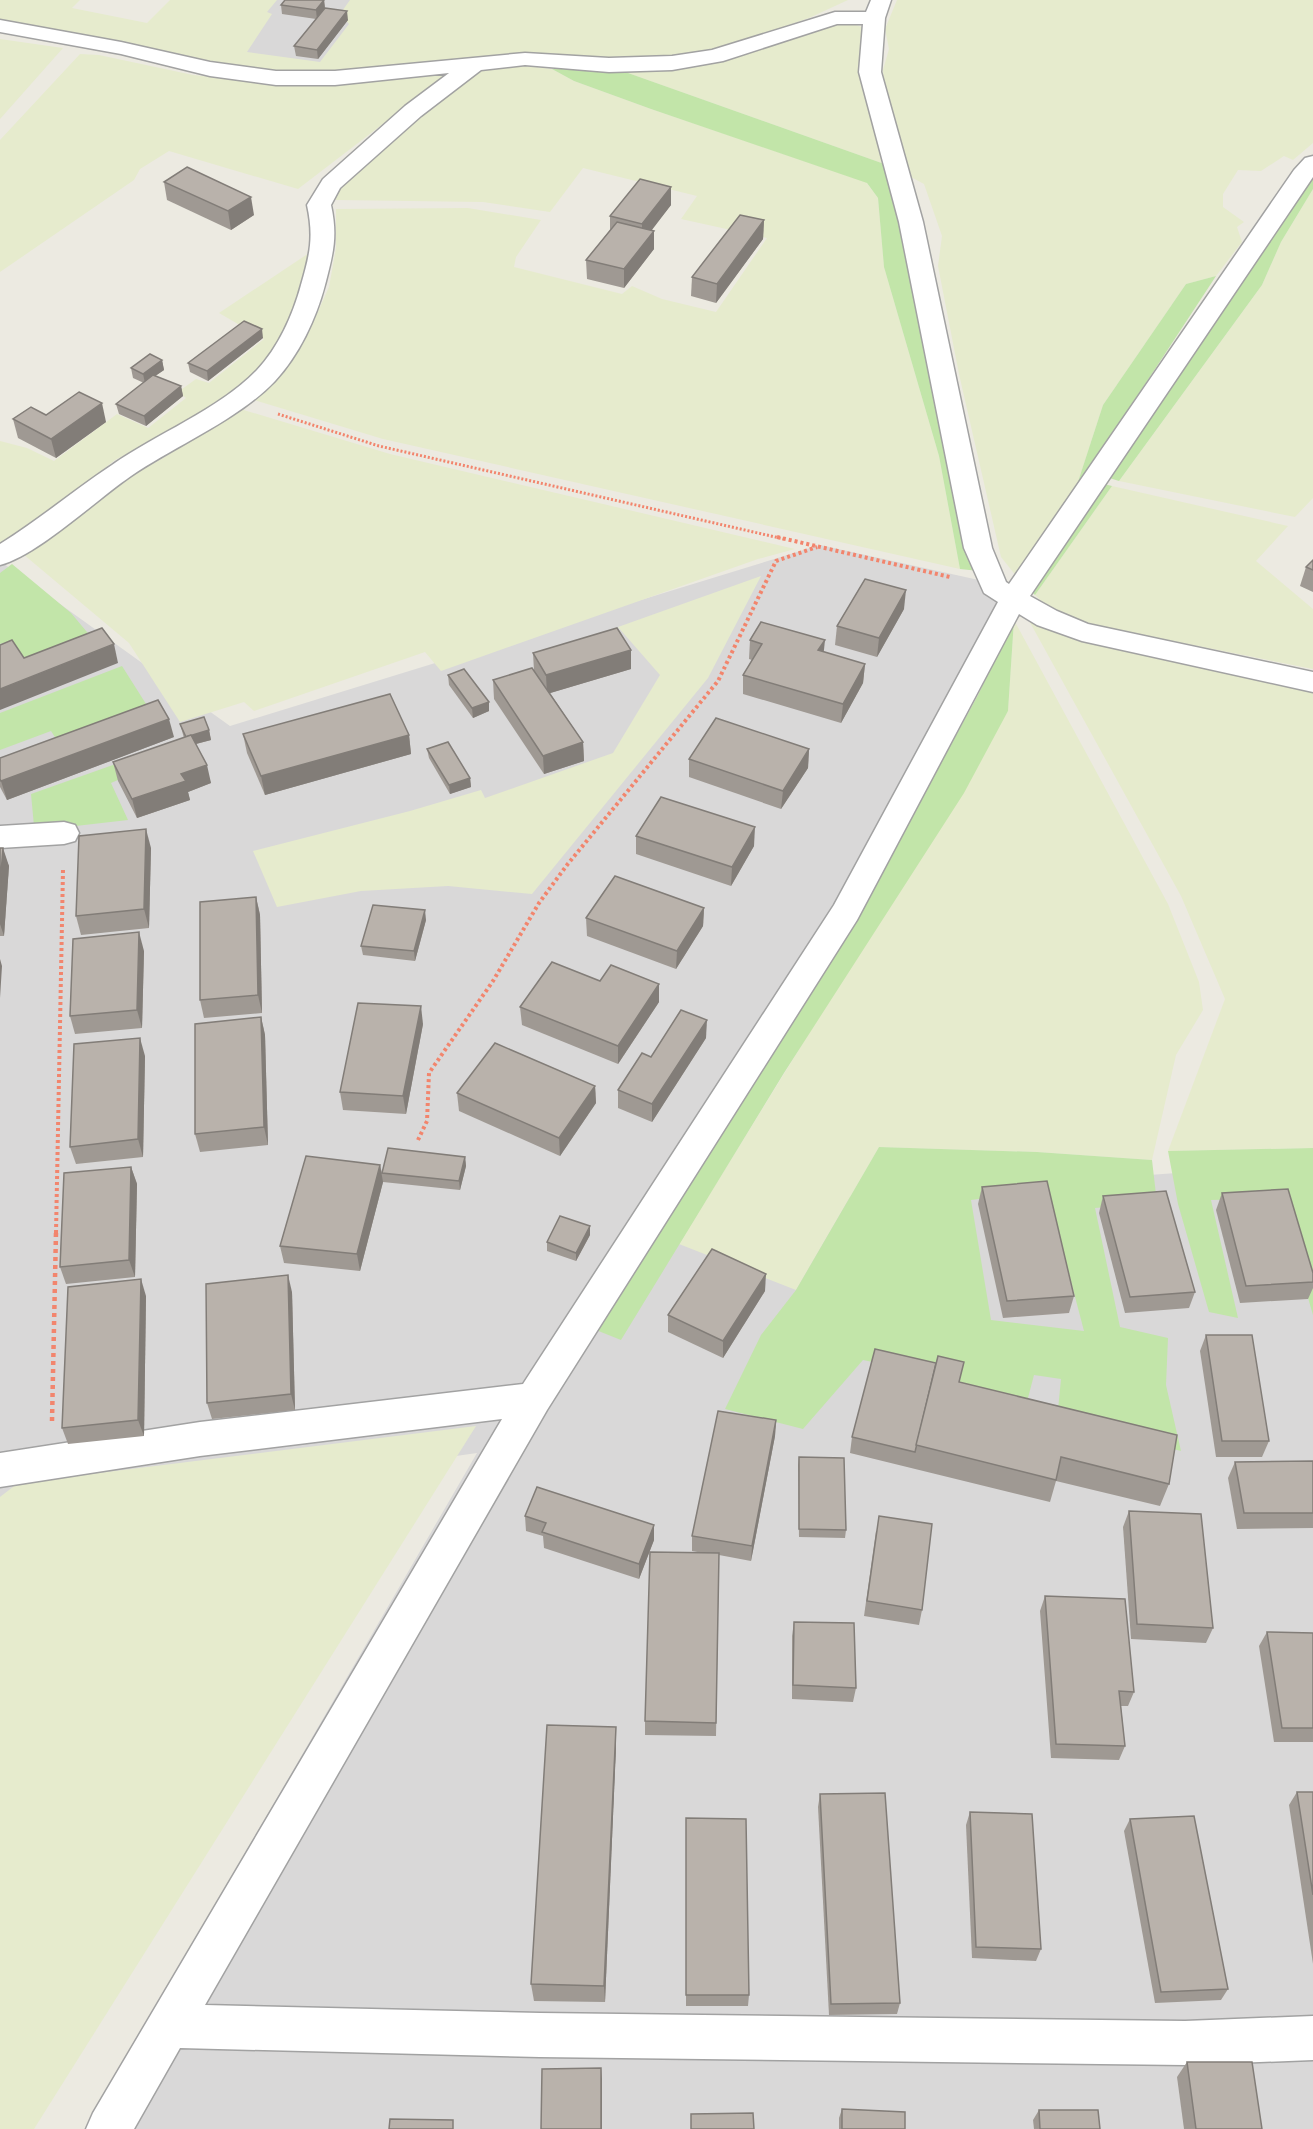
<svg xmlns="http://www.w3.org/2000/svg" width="1313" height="2129" font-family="'Alegreya Sans',sans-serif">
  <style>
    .residential { fill: #d9d8d8 }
    .farmland { fill: #e6ebcd }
    .grass { fill: #c2e5a9; fill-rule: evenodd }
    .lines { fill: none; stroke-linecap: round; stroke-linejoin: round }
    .street-casing { stroke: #a2a2a2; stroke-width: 3 }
    .path-far2 { stroke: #f2856d; stroke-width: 3; stroke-dasharray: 2 2; stroke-linecap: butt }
    .path-far1 { stroke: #f2856d; stroke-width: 4; stroke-dasharray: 3 3; stroke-linecap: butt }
    .path { stroke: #f2856d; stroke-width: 4.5; stroke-dasharray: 4 4; stroke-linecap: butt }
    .street { fill: #fff; fill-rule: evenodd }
    .wall { fill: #9f9993 }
    .shaded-wall { fill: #827d78 }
    .building { fill: #b9b2ab; stroke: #827d78; stroke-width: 1.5 }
  </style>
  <rect width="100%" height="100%" fill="#eceae1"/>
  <!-- residential -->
  <g class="residential">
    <polygon points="250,0 369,0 315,72 221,57"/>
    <polygon points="820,545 1015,588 702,1208 1313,1163 1313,2129 85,2129 477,1453 0,1521 0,561 230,726"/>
  </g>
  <!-- farmland -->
  <g class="farmland">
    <polygon points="0,0 80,0 72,8 147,23 170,0 277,0 267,12 272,14 247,52 320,62 349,24 340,14 350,0 848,0 809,18 724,47 660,59 578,61 335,74 281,73 224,64 128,43 0,19"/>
    <polygon points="897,0 1313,0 1313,143 1293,160 1284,156 1261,171 1238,170 1223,194 1223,207 1244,222 1237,227 1242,242 1216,276 1186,284 1103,405 1075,491 1017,577 1001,557 959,374 938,266 942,236 924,184 909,176 884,93 883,70 889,49 885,29"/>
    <polygon points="832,22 851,23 864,28 890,166 614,68 674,67"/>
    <polygon points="0,39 63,48 0,119"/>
    <polygon points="80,54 99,55 193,75 288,85 332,85 452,71 298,189 169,151 140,169 134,180 0,272 0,140"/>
    <polygon points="509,64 552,69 574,81 651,109 866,182 878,198 884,267 939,456 960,569 383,439 251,399 287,365 306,338 329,287 336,248 336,209 468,208 541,220 516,257 514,267 622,294 632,286 662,299 716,312 767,238 681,219 697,196 583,168 550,212 483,202 336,200 336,186 353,168 479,68"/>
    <polygon points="1313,189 1313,498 1295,517 1119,481 1262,285 1281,242"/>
    <polygon points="318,247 291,318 265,363 247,381 226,397 167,433 115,460 27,529 0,544 0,441 27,448 54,461 117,414 148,428 186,398 178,392 196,379 209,383 264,339 219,313"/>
    <polygon points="237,408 390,454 795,549 758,559 441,671 425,652 254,711 244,702 180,722 129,643 23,554 131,476 163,458"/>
    <polygon points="1112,486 1288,526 1256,561 1313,609 1313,669 1082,623 1052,611 1035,595"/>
    <polygon points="761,576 708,678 532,894 448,886 361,891 277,907 253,851 410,811 481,790 485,798 613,753 660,675 618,627"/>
    <polygon points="1027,617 1181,660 1313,692 1313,1148 1168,1151 1225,999 1181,896"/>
    <polygon points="1014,620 1168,904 1199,982 1203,1010 1176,1055 1152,1160 1037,1152 879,1147 796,1290 679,1244 1008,711"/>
    <polygon points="476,1426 34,2129 0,2129 0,1497 18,1483"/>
  </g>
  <!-- grass -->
  <g class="grass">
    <polygon points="614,68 890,166 979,571 960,569 939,456 884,267 878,198 867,183 651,109 574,81 552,69"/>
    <polygon points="1313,170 1313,189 1281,242 1262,285 1119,481 1103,476"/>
    <polygon points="1216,276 1075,491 1103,405 1186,284"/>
    <polygon points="1100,483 1112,486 1035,595 1028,588"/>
    <polygon points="12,564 71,613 92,638 28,664 3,643 0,644 0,573"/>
    <polygon points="1014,620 1008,711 964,793 784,1073 621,1340 596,1330 859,913 978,695"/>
    <polygon points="122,666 153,715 62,748 51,731 0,750 0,713"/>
    <polygon points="175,743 179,753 111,783 128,820 67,827 34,826 31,794"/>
    <path d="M879 1147 1037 1152 1152 1160 1157 1203 1095 1208 1120 1327 1168 1338 1166 1385 1181 1451 1057 1420 1061 1379 1034 1375 1023 1417 964 1399 956 1380 863 1360 803 1429 725 1409 761 1335 796 1290ZM1047 1190 1084 1331 991 1320 971 1200Z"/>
    <polygon points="1313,1148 1313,1315 1279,1198 1211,1200 1238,1318 1209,1312 1178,1204 1168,1151"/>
  </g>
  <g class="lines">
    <defs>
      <g id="street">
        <path d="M871 0H891L885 18 881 72 923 222 992 548 1006 582 1009 584 1294 170 1305 158 1313 156V177L1030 596 1057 611 1088 624 1313 672V692L1082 641 1037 625 1019 614 857 920 547 1410 205 2005 540 2013 1185 2021 1313 2016V2060L1185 2065 540 2057 180 2048 134 2129H86L93 2113 502 1419 200 1456 0 1487V1453L200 1422 523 1384 834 905 998 602 984 593 964 548 899 222 859 72 863 24H837L723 61 672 70 609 72 525 65 481 70 421 116 340 188 331 205C338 237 333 254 325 285 316 319 299 355 275 381 238 420 175 446 131 476 96 500 38 555 0 565V544C39 520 74 490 112 465 156 434 220 409 257 370 278 348 293 315 301 285 310 254 314 237 307 205L323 179 405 106 449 73 335 85H276L210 76 121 54 0 32V20L121 42 210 62 276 71H335L525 53 609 58 672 56 712 50 835 12H866Z"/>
        <polygon points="64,822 75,825 79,833 75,841 64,844 0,848 0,826"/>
      </g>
    </defs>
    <!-- street casing -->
    <use href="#street" class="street-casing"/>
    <!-- path-far2 -->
    <polyline class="path-far2" points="278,414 379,446 784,539"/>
    <!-- path-far1 -->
    <g class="path-far1">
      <polyline points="777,537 950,577"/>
      <polyline points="418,1140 427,1121 429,1073 493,981 539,903 567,865 718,681 776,561 817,547"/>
      <polyline points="56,1233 63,870"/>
    </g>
    <!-- path -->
    <polyline class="path" points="52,1421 56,1232"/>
    <!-- street -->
    <use href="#street" class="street"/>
  </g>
  <!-- wall -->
  <g class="wall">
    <polygon points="324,0 325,8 348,20 318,59 296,56 294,46 316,19 282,14 281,5"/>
    <polygon points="164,182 254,215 231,230 167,200"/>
    <polygon points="671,187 671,205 651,230 654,231 654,249 624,288 587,279 586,260 610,230 610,216"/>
    <polygon points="764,220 763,239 716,303 691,296 692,277"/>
    <polygon points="263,338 208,381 190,372 188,363"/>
    <polygon points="162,360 164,370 155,376 181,386 183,396 146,426 119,414 116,404 144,383 133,378 131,368"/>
    <polygon points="46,415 106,422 56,458 18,438 13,419"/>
    <polygon points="1313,560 1313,592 1300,586 1306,567"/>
    <polygon points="904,609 877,657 835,645 837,626"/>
    <polygon points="750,640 865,664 863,683 841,723 743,694 743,675 752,660 749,659"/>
    <polygon points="631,650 631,669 550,693 583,742 584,761 544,774 494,699 493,680 534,671 533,653"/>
    <polygon points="448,675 489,702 489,711 473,718 449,685"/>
    <polygon points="180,724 209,730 211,740 196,744 211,783 188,792 190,800 137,818 118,781 113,762 184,738"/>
    <polygon points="243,734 409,735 411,754 265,795 247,753"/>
    <polygon points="174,737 7,800 0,787 0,758"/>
    <polygon points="427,749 470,778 471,787 450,794 429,758"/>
    <polygon points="809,749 808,768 781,809 689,777 689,759"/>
    <polygon points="636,836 754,846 731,886 636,854"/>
    <polygon points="0,848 9,866 4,936 0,936"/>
    <polygon points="151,848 149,928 81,935 76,916"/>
    <polygon points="256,897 260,915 262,1013 204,1018 200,1000"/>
    <polygon points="704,908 703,926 676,969 587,936 586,918"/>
    <polygon points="426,920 415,961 363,955 361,946"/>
    <polygon points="144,951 142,1028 75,1034 70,1016"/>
    <polygon points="600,981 659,1002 618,1064 522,1025 520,1007"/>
    <polygon points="261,1017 265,1035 268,1145 200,1152 195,1134"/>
    <polygon points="423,1024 406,1114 343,1110 340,1092"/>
    <polygon points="706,1038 652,1122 618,1108 618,1090 651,1057"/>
    <polygon points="145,1056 143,1157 76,1164 70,1147"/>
    <polygon points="595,1086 596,1103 560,1156 459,1111 457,1093"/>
    <polygon points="465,1157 466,1166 460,1190 383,1182 360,1271 284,1263 280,1246 380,1165 382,1173"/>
    <polygon points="131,1167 137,1184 135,1277 66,1284 60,1267"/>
    <polygon points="982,1187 1074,1296 1069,1313 1003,1318 978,1204"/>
    <polygon points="1222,1193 1313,1273 1313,1288 1308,1299 1240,1303 1216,1210"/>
    <polygon points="1103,1196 1195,1292 1189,1308 1125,1313 1099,1213"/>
    <polygon points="590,1235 576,1261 547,1251 547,1242"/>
    <polygon points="765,1291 723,1358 668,1332 668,1315"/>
    <polygon points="292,1292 295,1410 212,1419 207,1403"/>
    <polygon points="146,1296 144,1436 68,1444 62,1428"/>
    <polygon points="1206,1335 1269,1441 1262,1457 1216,1457 1200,1351"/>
    <polygon points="960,1383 1169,1484 1160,1506 1056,1481 1050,1502 850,1453 852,1437"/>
    <polygon points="776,1420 775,1436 751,1561 719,1555 716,1736 645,1735 645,1721 703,1553 692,1551 692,1536"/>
    <polygon points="799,1457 846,1530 845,1538 799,1537 798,1465"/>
    <polygon points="1313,1461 1313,1528 1237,1529 1228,1478 1235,1462"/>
    <polygon points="1129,1511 1213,1628 1206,1643 1131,1639 1123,1527"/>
    <polygon points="525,1516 654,1525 654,1540 639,1579 544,1548 543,1536 526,1531"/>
    <polygon points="876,1531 922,1610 919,1625 864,1616"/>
    <polygon points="1045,1596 1134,1692 1128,1706 1121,1706 1125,1746 1119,1760 1051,1758 1040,1611"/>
    <polygon points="794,1622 856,1688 853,1702 792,1699 792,1636"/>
    <polygon points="1267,1632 1313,1633 1313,1742 1274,1742 1259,1646"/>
    <polygon points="616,1727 616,1747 605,2002 534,2001 531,1984"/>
    <polygon points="1297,1792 1313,1792 1313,1964 1289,1805"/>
    <polygon points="820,1794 900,2003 897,2014 829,2015 818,1807"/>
    <polygon points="970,1812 1041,1949 1036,1961 972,1958 966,1825"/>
    <polygon points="1130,1819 1228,1989 1221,2000 1155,2003 1124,1831"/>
    <polygon points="686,1831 749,1995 748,2006 686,2006"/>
    <polygon points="1187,2062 1262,2129 1184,2129 1177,2077"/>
    <polygon points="842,2109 905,2129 839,2129 839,2118"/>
    <polygon points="1039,2110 1100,2129 1034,2129 1033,2120"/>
  </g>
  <!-- shaded-wall -->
  <g class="shaded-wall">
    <polygon points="324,0 325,9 317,20 316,10"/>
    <polygon points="347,11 348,20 318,59 317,50"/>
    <polygon points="671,187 671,205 642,243 642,224"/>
    <polygon points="251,197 254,215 231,230 228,211"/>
    <polygon points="764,220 763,239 716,303 717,284"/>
    <polygon points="654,231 654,249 624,288 624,269"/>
    <polygon points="262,329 263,338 208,381 207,371"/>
    <polygon points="162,360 164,370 145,383 143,374"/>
    <polygon points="181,386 183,396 146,426 144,416"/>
    <polygon points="102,403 106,422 56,458 51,439"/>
    <polygon points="906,590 904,609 877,657 879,638"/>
    <polygon points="825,640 823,659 818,650"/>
    <polygon points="114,644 118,663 0,710 0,689"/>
    <polygon points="631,650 631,669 547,694 546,675"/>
    <polygon points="865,664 863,683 841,723 843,704"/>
    <polygon points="489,702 489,711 473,718 472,708"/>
    <polygon points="169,719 174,737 7,800 1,781"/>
    <polygon points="209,730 211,740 188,746 186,737"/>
    <polygon points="409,735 411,754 265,795 261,776"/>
    <polygon points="583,742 584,761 544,774 543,756"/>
    <polygon points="809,749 808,768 781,809 783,791"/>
    <polygon points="207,765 211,783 188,792 190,800 137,818 132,799 181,774"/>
    <polygon points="470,778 471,787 450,794 449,785"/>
    <polygon points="755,827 754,846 731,886 732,867"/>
    <polygon points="146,829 151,848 149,928 144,909"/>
    <polygon points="3,848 9,866 4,936 0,924 0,886"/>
    <polygon points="256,897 260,915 262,1013 258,995"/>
    <polygon points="704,908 703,926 676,969 677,951"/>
    <polygon points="425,910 426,920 415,961 414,951"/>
    <polygon points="139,932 144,951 142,1028 137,1010"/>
    <polygon points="0,959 2,966 0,998"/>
    <polygon points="659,984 659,1002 618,1064 618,1046"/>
    <polygon points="421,1006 423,1024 406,1114 403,1096"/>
    <polygon points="261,1017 265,1035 268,1145 264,1127"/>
    <polygon points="707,1020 706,1038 652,1122 652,1104"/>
    <polygon points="140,1038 145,1056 143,1157 138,1139"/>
    <polygon points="595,1086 596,1103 560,1156 559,1138"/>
    <polygon points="465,1157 466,1166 460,1190 459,1181"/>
    <polygon points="380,1165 383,1182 360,1271 357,1254"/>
    <polygon points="131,1167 137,1184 135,1277 129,1260"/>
    <polygon points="590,1226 590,1235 576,1261 576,1253"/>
    <polygon points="766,1274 765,1291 723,1358 723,1341"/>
    <polygon points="288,1275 292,1292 295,1410 291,1394"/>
    <polygon points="141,1279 146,1296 144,1436 138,1420"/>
    <polygon points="776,1420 775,1436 751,1561 752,1546"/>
    <polygon points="654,1525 654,1540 639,1579 639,1564"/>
    <polygon points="616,1727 616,1747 605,2002 604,1986"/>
    <polygon points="601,2068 602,2079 602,2129 601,2129"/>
  </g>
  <!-- building -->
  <g class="building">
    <polygon points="285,0 324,0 316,10 281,5"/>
    <polygon points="325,8 347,11 317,50 294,46"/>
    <polygon points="187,167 251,197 228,211 164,182"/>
    <polygon points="640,179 671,187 642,224 610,216"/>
    <polygon points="740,215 764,220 717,284 692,277"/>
    <polygon points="617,222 654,231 624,269 586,260"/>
    <polygon points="244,321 262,329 207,371 188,363"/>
    <polygon points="150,354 162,360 143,374 131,368"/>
    <polygon points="153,375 181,386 144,416 116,404"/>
    <polygon points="79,392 102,403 51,439 13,419 31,407 46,415"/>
    <polygon points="1313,560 1313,570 1306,567"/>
    <polygon points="865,579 906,590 879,638 837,626"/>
    <polygon points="761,622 825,640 818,650 865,664 843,704 743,675 762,644 750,640"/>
    <polygon points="102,628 114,644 0,689 0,645 12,640 24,658"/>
    <polygon points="617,628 631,650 546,675 533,653"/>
    <polygon points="532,668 583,742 543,756 493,680"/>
    <polygon points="464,669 489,702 472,708 448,675"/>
    <polygon points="390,694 409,735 261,776 243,734"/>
    <polygon points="158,700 169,719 1,781 0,779 0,758"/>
    <polygon points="204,717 209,730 186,737 180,724"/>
    <polygon points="716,718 809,749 783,791 689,759"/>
    <polygon points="191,735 207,765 181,774 186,781 132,799 113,762"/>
    <polygon points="448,742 470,778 449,785 427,749"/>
    <polygon points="661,797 755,827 732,867 636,836"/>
    <polygon points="146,829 144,909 76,916 79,836"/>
    <polygon points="0,848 3,848 0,886"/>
    <polygon points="615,876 704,908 677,951 586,918"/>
    <polygon points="256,897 258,995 200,1000 200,902"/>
    <polygon points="373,905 425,910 414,951 361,946"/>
    <polygon points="139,932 137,1010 70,1016 73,939"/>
    <polygon points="552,962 600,981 611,965 659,984 618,1046 520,1007"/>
    <polygon points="358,1003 421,1006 403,1096 340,1092"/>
    <polygon points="681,1010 707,1020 652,1104 618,1090 642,1053 651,1057"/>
    <polygon points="261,1017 264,1127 195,1134 195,1024"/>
    <polygon points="140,1038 138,1139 70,1147 74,1044"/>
    <polygon points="495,1043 595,1086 559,1138 457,1093"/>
    <polygon points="388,1148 465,1157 459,1181 382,1173"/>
    <polygon points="306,1156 380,1165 357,1254 280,1246"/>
    <polygon points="131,1167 129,1260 60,1267 64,1173"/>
    <polygon points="1047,1181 1074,1296 1007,1301 982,1187"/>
    <polygon points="1288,1189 1313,1273 1313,1282 1246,1286 1222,1193"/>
    <polygon points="1166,1191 1195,1292 1130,1297 1103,1196"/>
    <polygon points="560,1216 590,1226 576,1253 547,1242"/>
    <polygon points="712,1249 766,1274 723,1341 668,1315"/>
    <polygon points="288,1275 291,1394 207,1403 206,1284"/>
    <polygon points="141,1279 138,1420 62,1428 68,1287"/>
    <polygon points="1206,1335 1252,1335 1269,1441 1222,1441"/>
    <polygon points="875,1349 936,1363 915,1452 852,1437"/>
    <polygon points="938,1356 964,1362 959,1382 1177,1435 1169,1484 1061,1457 1056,1480 916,1445"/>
    <polygon points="718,1411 776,1420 752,1546 692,1536"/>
    <polygon points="799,1457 844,1458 846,1530 799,1529"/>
    <polygon points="1313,1461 1313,1513 1244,1513 1235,1462"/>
    <polygon points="537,1487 654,1525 639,1564 542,1532 546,1523 525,1516"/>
    <polygon points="1129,1511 1201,1514 1213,1628 1137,1624"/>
    <polygon points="879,1516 932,1524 922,1610 867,1601"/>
    <polygon points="650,1552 719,1553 716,1723 645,1721"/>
    <polygon points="1045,1596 1125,1599 1134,1692 1119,1691 1125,1746 1056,1744"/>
    <polygon points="794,1622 854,1623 856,1688 793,1685"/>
    <polygon points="1267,1632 1313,1633 1313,1728 1282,1728"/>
    <polygon points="547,1725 616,1727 604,1986 531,1984"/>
    <polygon points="1297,1792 1313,1792 1313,1895"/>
    <polygon points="885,1793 900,2003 831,2004 820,1794"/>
    <polygon points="970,1812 1032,1814 1041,1949 976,1947"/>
    <polygon points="1194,1816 1228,1989 1161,1992 1130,1819"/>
    <polygon points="686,1818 746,1819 749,1995 686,1995"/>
    <polygon points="1187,2062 1252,2062 1262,2129 1196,2129"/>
    <polygon points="601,2068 601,2129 541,2129 542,2069"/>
    <polygon points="842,2109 905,2112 905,2129 842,2129"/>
    <polygon points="1039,2110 1098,2110 1100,2129 1040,2129"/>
    <polygon points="753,2113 754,2129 691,2129 691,2114"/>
    <polygon points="390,2119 453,2120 453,2129 389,2129"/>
  </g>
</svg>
